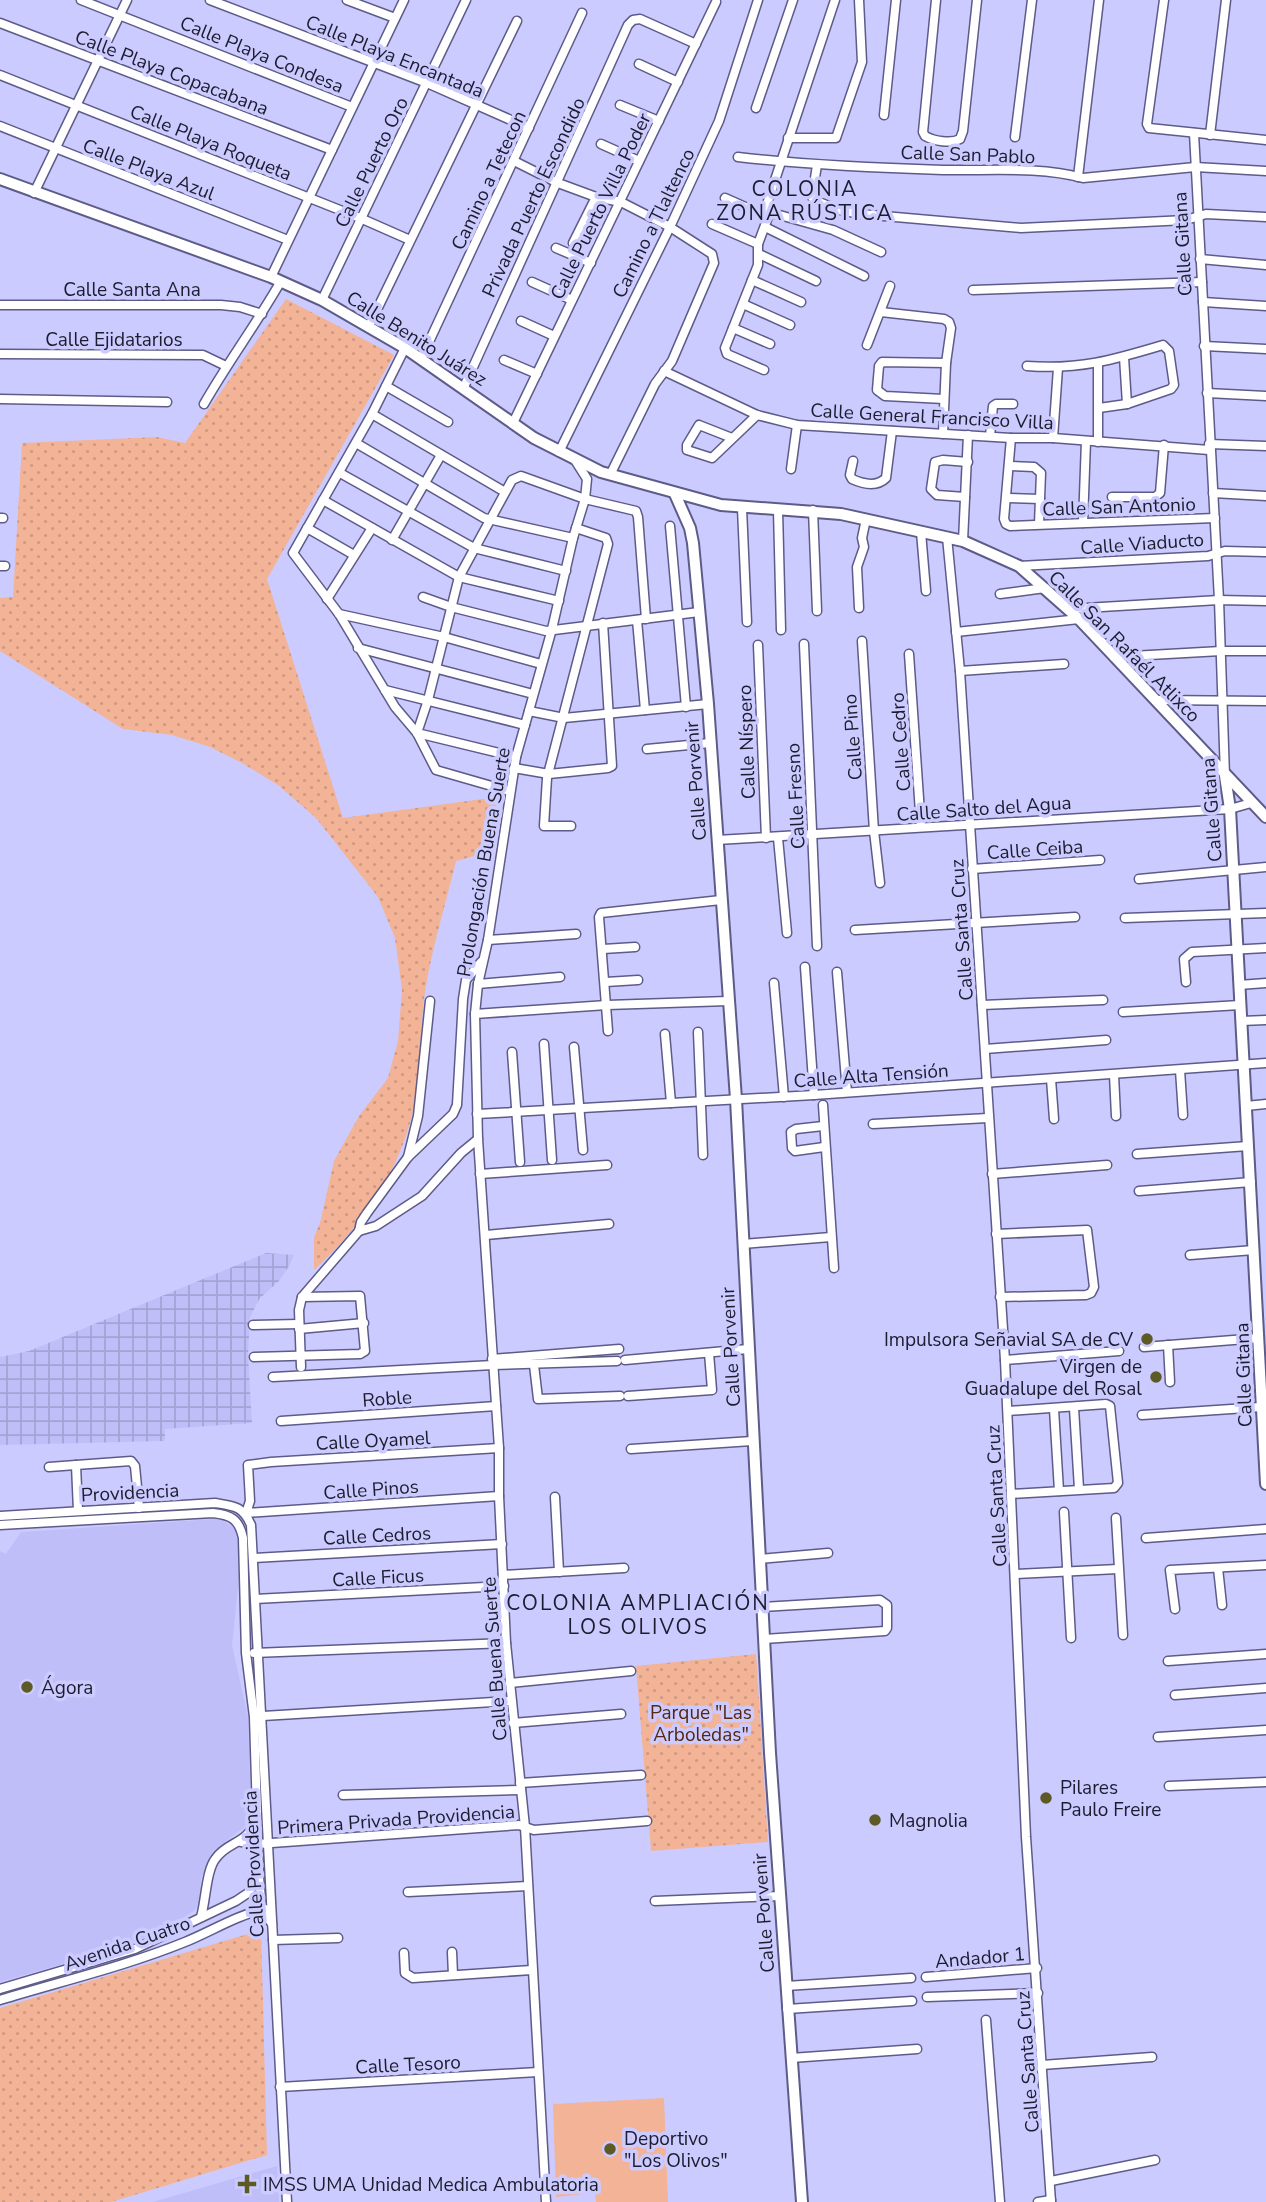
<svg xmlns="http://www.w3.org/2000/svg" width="1266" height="2202" font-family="'Nunito Sans',sans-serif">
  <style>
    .built { fill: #bfbef8 }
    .industrial { fill: url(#industrial-grid) }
    .grass { fill: url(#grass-dots) }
    .garden { fill: #f3b396 }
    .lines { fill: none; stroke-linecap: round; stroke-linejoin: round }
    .street-casing { stroke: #5d5b88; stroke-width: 11 }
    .secondary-casing { stroke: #5d5b88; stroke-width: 14 }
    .street { stroke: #fff; stroke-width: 8 }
    .secondary { stroke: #fff; stroke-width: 10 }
    .poi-dot { fill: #5d5a26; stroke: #cccbff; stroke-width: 2.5 }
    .labels { text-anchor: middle; stroke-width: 7; stroke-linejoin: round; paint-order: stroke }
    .street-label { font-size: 19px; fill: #1d1c2f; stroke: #cccbff }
    .poi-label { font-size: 19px; fill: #1d1c2f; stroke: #cccbff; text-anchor: start }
    .park-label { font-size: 19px; fill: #542712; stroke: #cccbff }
    .neighbourhood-label { font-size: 21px; letter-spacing: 2px; fill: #1d1c2f; stroke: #cccbff }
  </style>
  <defs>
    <pattern id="industrial-grid" width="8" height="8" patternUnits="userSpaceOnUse" patternTransform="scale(1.75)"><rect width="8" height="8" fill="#bfbef8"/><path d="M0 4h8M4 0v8" fill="none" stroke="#a4a3d5"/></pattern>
    <pattern id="grass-dots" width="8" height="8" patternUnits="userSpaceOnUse" patternTransform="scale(1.75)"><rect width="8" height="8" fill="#f3b396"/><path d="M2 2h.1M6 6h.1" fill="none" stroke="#d09982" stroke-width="1.8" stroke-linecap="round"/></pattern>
  </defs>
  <rect width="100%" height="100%" fill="#cccbff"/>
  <!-- built -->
  <g class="built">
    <polygon points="214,1519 221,1519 234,1528 238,1543 238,1588 232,1645 248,1717 251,1809 249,1821 243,1828 213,1851 201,1878 200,1902 195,1910 183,1918 128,1945 0,1982 0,1551 6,1554 21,1532"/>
    <polygon points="277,2166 279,2202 153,2202"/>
  </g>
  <!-- industrial -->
  <polygon class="industrial" points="266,1253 294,1255 289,1266 279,1281 260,1298 250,1317 248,1355 252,1423 165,1429 165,1441 0,1445 0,1357 29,1351"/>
  <!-- grass -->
  <g class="grass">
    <path d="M286 299 394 355 267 579 343 818 497 797 492 851 456 861C446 903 433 944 426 986 420 1019 421 1054 417 1087 409 1158 366 1223 314 1270V1237L320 1223 334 1161 359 1116 388 1078 398 1041 402 990 395 938 378 897 316 818 278 785 242 763 210 747 172 735 123 729 0 651V598L13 597 22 443 157 437 185 443Z"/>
    <polygon points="756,1654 768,1842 651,1851 636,1666"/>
    <polygon points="261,1930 267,2155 111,2202 0,2202 0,2008"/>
  </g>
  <!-- garden -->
  <polygon class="garden" points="664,2098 668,2202 596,2202 595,2193 556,2197 553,2104"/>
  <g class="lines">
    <defs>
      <g id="street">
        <polyline points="81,0 352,107"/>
        <polyline points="210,0 427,83 529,128"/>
        <polyline points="347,0 395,18"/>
        <path d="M936 0 923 132 925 136C934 141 951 144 960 139L963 131 977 0"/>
        <polyline points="1164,0 1147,124 1149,128 1266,140"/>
        <polyline points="0,23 332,150"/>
        <polyline points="639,64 678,82"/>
        <polyline points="0,75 360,218 410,240"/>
        <polyline points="620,105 659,121"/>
        <polyline points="756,108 793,0"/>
        <polyline points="884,115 896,0"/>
        <polyline points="0,126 288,240"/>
        <polyline points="1194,133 1219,600 1225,776"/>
        <polyline points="1210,135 1226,0"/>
        <polyline points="1015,137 1032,0"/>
        <polyline points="788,138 836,138 862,62 859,0"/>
        <polyline points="601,144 639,161"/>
        <path d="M738 157C806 165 875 168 943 170 988 171 1039 166 1083 178L1195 167 1266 171"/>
        <polyline points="514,161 558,183 596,197 621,202 670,227 712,254 714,263 672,361 655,384 610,475"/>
        <polyline points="817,165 812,197 814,200 839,210 861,214 1021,228 1186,220 1206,214 1266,217"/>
        <polyline points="1078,177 1099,0"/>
        <polyline points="34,193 127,0"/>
        <polyline points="725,198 761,214 776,214 833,230 881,252"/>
        <polyline points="712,224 758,244"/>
        <polyline points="765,227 864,276"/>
        <polyline points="573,243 596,197"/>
        <polyline points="556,248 591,263"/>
        <polyline points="759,254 816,281"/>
        <polyline points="1200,259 1266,265"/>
        <polyline points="271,277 404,0"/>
        <polyline points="752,280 801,302"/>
        <polyline points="532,282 572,300"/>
        <polyline points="973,290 1202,282"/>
        <polyline points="322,300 466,0"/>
        <polyline points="1203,302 1266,306"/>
        <polyline points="743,304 790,325"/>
        <polyline points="0,305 221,305 240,307 262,314"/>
        <polyline points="881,312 944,319 949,322 951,328 946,363 943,434"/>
        <polyline points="521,321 554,336"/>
        <polyline points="369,326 517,21"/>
        <polyline points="733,328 770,344"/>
        <polyline points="867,345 890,286"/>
        <polyline points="1204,346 1266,349"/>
        <polyline points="405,348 372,414 293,553 339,614 395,707 417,733 436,770 509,791"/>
        <polyline points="0,354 203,355 226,366"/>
        <polyline points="1124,357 1127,404"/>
        <polyline points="421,359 582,13"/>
        <polyline points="504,360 537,374"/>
        <polyline points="1098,364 1098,442"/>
        <path d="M1027 366C1079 370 1113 360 1163 345L1169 351 1174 385 1171 389 1127 404 1099 408"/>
        <polyline points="764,370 727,354 725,348 758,265 758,244 767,220 766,207 835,0"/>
        <polyline points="664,371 757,415 797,425 1011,438 1053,438 1209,450"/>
        <polyline points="386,386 448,422"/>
        <polyline points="464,387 628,25 633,20 640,19 696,44"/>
        <polyline points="1207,393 1266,396"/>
        <polyline points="0,399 167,402"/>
        <polyline points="944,399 885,396 877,390 879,366 882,362 946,363"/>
        <path d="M204 404C228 362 257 323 281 281"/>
        <polyline points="372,414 505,492"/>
        <polyline points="513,423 716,2"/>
        <polyline points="990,436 993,406 996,404 1013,404"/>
        <polyline points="732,438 699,425 687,445 687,450 712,458 757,415"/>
        <polyline points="1011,438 1004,519 1006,524 1010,526 1215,518"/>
        <polyline points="1053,438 1058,368"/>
        <polyline points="356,443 484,518 573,538"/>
        <polyline points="1209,444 1266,446"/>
        <polyline points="559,452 670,227 719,121 758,0"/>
        <path d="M853 461 850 475 852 479C863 484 877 487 886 478L892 431"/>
        <polyline points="1009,466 1034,467 1041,473 1039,524"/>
        <polyline points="791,469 797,425"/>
        <polyline points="340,473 474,548 566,571"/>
        <polyline points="1213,493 1266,496"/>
        <polyline points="965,497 937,495 931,489 935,462 943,460 968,462"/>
        <polyline points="1112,497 1155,497 1160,493 1164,445"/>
        <polyline points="1007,498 1040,499"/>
        <polyline points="323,500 459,577 559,601"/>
        <polyline points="742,508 747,622"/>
        <polyline points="778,510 781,630"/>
        <polyline points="813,510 817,611"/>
        <polyline points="0,518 3,518"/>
        <polyline points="1083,523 1086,441"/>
        <polyline points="670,526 686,707"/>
        <polyline points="307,528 354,555"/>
        <polyline points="921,532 926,591"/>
        <polyline points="947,537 960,671 1005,1360 1026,1837 1051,2202"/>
        <polyline points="392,540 441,455"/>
        <polyline points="963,541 968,435"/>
        <polyline points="0,566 5,566"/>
        <polyline points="1019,566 1208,556 1225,551 1266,552"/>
        <polyline points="1000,594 1045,588"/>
        <polyline points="423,597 451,607 546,631 699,612"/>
        <polyline points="327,599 372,528"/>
        <polyline points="859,608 857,567 864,547 862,538 866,519"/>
        <polyline points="1068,609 1219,600 1266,601"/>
        <polyline points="339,614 444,637 541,664"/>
        <polyline points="637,620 645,710"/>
        <polyline points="956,632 1079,619"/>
        <polyline points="862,641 874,831 880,883"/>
        <polyline points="804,644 817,946"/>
        <polyline points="758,645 766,838"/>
        <polyline points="358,648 533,694"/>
        <polyline points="909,654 921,827"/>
        <polyline points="1114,657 1221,651 1266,651"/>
        <polyline points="960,671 1064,664"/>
        <polyline points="385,690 525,725"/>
        <polyline points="1156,700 1266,701"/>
        <polyline points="529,711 564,718 708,704"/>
        <polyline points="647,749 710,743"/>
        <polyline points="516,757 417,733 428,700 459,577 512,480 521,476 585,499 636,511 638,517 646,619"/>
        <polyline points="514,768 549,774 608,768 612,766 603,623"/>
        <polyline points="571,826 544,826 547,778 608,544 606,538 576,528"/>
        <polyline points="778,838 787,933"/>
        <polyline points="717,840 1230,809 1251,803"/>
        <polyline points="972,869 1100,860"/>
        <polyline points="1139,879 1266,867"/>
        <polyline points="1125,918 1266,913"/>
        <polyline points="855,930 1075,917"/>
        <polyline points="488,940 576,934"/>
        <polyline points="603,949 635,947"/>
        <polyline points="805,967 814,1095"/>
        <polyline points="837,972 847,1092"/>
        <polyline points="606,982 638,980"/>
        <polyline points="1186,982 1184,959 1192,952 1266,948"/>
        <polyline points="774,983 784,1097"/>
        <polyline points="478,984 560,977"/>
        <polyline points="1239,985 1266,983"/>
        <polyline points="982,1005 1103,1000"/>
        <polyline points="1123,1012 1240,1005"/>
        <polyline points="475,1014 607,1005 728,1001"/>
        <polyline points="1241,1021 1266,1020"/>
        <polyline points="608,1031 599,917 601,913 721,900"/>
        <polyline points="698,1032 703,1155"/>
        <polyline points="665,1034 671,1103"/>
        <polyline points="544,1044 552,1160"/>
        <polyline points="574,1047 583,1150"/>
        <polyline points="985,1049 1106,1040"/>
        <polyline points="512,1052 520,1162"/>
        <polyline points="1180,1070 1183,1115"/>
        <polyline points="1114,1075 1116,1116"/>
        <polyline points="1051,1079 1054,1119"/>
        <polyline points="823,1105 834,1268"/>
        <polyline points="1246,1106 1266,1104"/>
        <polyline points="477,1114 814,1095 1266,1063"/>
        <polyline points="873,1124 988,1118"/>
        <polyline points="823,1126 796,1129 791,1132 792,1148 795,1151 824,1147"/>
        <polyline points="1137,1154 1248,1146"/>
        <polyline points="408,1157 418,1116 430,1001"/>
        <polyline points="480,1174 607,1165"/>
        <polyline points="992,1174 1107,1165"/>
        <polyline points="1139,1191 1251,1182"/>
        <polyline points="359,1231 376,1226 422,1196 461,1153 478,1139"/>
        <polyline points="996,1234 1087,1230 1094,1287 1091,1293 1086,1295 1000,1297"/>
        <polyline points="486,1235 609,1224"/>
        <polyline points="743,1244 831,1237"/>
        <polyline points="1190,1255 1254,1250"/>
        <polyline points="253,1325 299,1324"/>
        <polyline points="299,1329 364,1323"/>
        <polyline points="1168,1345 1170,1382"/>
        <polyline points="1144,1347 1259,1338"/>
        <polyline points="254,1357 360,1354 365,1351 360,1296 302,1297"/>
        <polyline points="492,1359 619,1349"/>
        <polyline points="625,1360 748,1349"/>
        <polyline points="1005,1360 1119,1351"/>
        <polyline points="534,1365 538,1399 620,1396"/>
        <polyline points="301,1367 299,1310 302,1297 359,1231 361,1222 367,1213 408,1157 453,1114 457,1105 463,999 466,980 481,962"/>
        <polyline points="273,1377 493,1365 617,1361"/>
        <polyline points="628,1396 712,1390 709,1353"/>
        <polyline points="1074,1408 1079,1489"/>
        <polyline points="1054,1409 1059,1491"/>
        <polyline points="1008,1411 1106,1404 1110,1406 1118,1483 1114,1488 1011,1494"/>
        <polyline points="1142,1415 1261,1407"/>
        <polyline points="281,1421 496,1406"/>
        <polyline points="631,1449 752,1441"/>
        <polyline points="49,1467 76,1465"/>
        <polyline points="499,1496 246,1513 250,1501 248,1465 271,1462 499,1448"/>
        <polyline points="555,1497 559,1572"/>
        <polyline points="78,1511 76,1465 131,1461 135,1466 139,1508"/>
        <polyline points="1064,1512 1071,1638"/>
        <path d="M0 1516 215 1503C234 1506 243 1506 251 1525L287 2202"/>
        <polyline points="1116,1518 1123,1635"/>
        <path d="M0 1525 213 1513C231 1515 239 1519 243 1538L246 1653 254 1717 259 1877 262 1910 272 1924"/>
        <polyline points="1146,1538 1266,1529"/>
        <polyline points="253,1558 502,1544"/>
        <polyline points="759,1559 828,1553"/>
        <polyline points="1218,1568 1222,1605"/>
        <polyline points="1016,1574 1118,1569"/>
        <polyline points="503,1575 624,1568"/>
        <polyline points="255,1599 504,1586"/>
        <polyline points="762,1607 880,1600 887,1605 887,1628 885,1631 764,1639"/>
        <polyline points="1175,1609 1170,1570 1266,1565"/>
        <polyline points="254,1653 506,1643"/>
        <polyline points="1168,1661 1266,1654"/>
        <polyline points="510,1683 631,1671"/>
        <polyline points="1175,1695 1266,1688"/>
        <polyline points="263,1716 511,1701"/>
        <polyline points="513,1723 621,1714"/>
        <polyline points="1158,1737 1266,1730"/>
        <polyline points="520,1783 641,1775"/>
        <polyline points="1169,1786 1266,1782"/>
        <polyline points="343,1795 521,1790"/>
        <polyline points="241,1842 258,1844 519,1825 534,1830 647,1821"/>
        <polyline points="408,1892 528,1886"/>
        <polyline points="655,1901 779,1896"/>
        <path d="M201 1917C206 1900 206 1870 216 1858 228 1841 248 1844 255 1821"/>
        <polyline points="273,1940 338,1938"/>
        <polyline points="452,1952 453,1975"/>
        <polyline points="404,1953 405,1973 413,1978 532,1970"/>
        <polyline points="926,1977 1037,1968"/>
        <polyline points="786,1986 911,1978"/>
        <polyline points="0,1989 135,1949 236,1901 248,1893 259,1877"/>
        <polyline points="927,1997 1038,1993"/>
        <path d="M0 2000C62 1981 126 1966 185 1942 212 1931 237 1915 265 1909"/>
        <polyline points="787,2009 912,2001"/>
        <polyline points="986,2020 1000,2202"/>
        <polyline points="791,2058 917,2049"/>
        <polyline points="1042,2065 1152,2057"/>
        <polyline points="280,2087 538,2072"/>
        <polyline points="1051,2181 1155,2160"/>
        <polyline points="546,2202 525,1827 506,1643 499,1496 499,1448 478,1139 475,1014 478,984 488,940 516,757 552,629 573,538 585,499 587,479 575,460"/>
        <polyline points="1038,2202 1051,2200"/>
      </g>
      <g id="secondary">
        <polyline points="0,179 271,277 322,300 405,348 534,438 601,472 721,505 841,514 963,541 1019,566 1079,619 1266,817"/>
        <polyline points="675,494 690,528 693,543 708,704 736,1099 770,1753 802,2202"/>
        <polyline points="1225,776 1230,809 1266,1484"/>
      </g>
    </defs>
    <!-- street casing -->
    <use href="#street" class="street-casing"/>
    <!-- secondary casing -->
    <use href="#secondary" class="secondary-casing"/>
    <!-- street -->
    <use href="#street" class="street"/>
    <!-- secondary -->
    <use href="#secondary" class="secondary"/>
  </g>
  <!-- markers -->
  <g class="poi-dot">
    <circle cx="1147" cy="1339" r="7"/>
    <circle cx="1156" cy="1377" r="7"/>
    <circle cx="27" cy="1687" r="7"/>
    <circle cx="1046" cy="1798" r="7"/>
    <circle cx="875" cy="1820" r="7"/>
    <circle cx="610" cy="2149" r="7"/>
    <path d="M243.5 2173.5h7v7h7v7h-7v7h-7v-7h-7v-7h7z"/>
  </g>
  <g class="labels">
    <!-- street labels -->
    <g class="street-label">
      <text transform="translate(262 54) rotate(22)" y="7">Calle Playa Condesa</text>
      <text transform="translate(395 56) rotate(22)" y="7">Calle Playa Encantada</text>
      <text transform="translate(172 72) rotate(21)" y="7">Calle Playa Copacabana</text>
      <text transform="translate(211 142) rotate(22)" y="7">Calle Playa Roqueta</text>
      <text transform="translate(968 154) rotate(2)" y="7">Calle San Pablo</text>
      <text transform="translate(371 162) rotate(-64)" y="7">Calle Puerto Oro</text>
      <text transform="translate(149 169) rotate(21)" y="7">Calle Playa Azul</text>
      <text transform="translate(488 180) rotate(-65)" y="7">Camino a Tetecon</text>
      <text transform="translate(533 197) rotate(-65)" y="7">Privada Puerto Escondido</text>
      <text transform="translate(600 206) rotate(-64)" y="7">Calle Puerto Villa Poder</text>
      <text transform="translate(653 223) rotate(-64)" y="7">Camino a Tlaltenco</text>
      <text transform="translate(1182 244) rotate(-93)" y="7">Calle Gitana</text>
      <text x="132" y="296">Calle Santa Ana</text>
      <text transform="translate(417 338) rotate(32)" y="7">Calle Benito Juárez</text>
      <text x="114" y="346">Calle Ejidatarios</text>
      <text transform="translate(932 416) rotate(3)" y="7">Calle General Francisco Villa</text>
      <text transform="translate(1119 506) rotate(-2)" y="7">Calle San Antonio</text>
      <text transform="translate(1142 543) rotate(-4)" y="7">Calle Viaducto</text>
      <text transform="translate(1125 646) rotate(45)" y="7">Calle San Rafaél Atlixco</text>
      <text transform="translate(852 737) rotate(-94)" y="7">Calle Pino</text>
      <text transform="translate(746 742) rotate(-92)" y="7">Calle Níspero</text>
      <text transform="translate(900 742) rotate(-94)" y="7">Calle Cedro</text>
      <text transform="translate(695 781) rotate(-94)" y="7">Calle Porvenir</text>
      <text transform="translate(795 796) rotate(-93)" y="7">Calle Fresno</text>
      <text transform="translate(984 808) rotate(-4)" y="7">Calle Salto del Agua</text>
      <text transform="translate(1211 810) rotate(-94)" y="7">Calle Gitana</text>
      <text transform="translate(1035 849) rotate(-4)" y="7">Calle Ceiba</text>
      <text transform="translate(483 862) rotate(-80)" y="7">Prolongación Buena Suerte</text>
      <text transform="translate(961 930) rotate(-94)" y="7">Calle Santa Cruz</text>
      <text transform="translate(871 1075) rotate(-4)" y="7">Calle Alta Tensión</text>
      <text transform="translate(730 1347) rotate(-93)" y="7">Calle Porvenir</text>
      <text transform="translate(1243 1375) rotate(-92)" y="7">Calle Gitana</text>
      <text transform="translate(387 1398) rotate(-4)" y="7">Roble</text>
      <text transform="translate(373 1440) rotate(-3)" y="7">Calle Oyamel</text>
      <text transform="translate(371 1489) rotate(-4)" y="7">Calle Pinos</text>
      <text transform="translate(130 1492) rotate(-3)" y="7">Providencia</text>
      <text transform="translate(996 1496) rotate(-93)" y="7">Calle Santa Cruz</text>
      <text transform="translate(377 1535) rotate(-3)" y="7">Calle Cedros</text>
      <text transform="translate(378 1577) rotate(-3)" y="7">Calle Ficus</text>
      <text transform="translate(494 1659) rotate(-94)" y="7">Calle Buena Suerte</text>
      <text transform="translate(396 1819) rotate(-4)" y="7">Primera Privada Providencia</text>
      <text transform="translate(253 1864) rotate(-93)" y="7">Calle Providencia</text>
      <text transform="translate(763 1913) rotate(-94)" y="7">Calle Porvenir</text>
      <text transform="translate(127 1943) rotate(-19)" y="7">Avenida Cuatro</text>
      <text transform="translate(980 1957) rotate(-5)" y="7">Andador 1</text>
      <text transform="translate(1027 2062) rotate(-94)" y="7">Calle Santa Cruz</text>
      <text transform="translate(408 2064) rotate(-3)" y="7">Calle Tesoro</text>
    </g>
    <!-- poi labels -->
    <g class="poi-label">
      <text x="1133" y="1346" text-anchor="end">Impulsora Señavial SA de CV</text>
      <text x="1142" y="1373" text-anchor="end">Virgen de<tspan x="1142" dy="22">Guadalupe del Rosal</tspan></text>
      <text x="41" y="1694">Ágora</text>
      <text x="1060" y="1794">Pilares<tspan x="1060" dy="22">Paulo Freire</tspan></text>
      <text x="889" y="1827">Magnolia</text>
      <text x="624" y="2145">Deportivo<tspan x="624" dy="22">"Los Olivos"</tspan></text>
      <text x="263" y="2191">IMSS UMA Unidad Medica Ambulatoria</text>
    </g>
    <!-- park labels -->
    <g class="park-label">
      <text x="701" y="1719">Parque "Las<tspan x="701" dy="22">Arboledas"</tspan></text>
    </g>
    <!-- neighbourhood labels -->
    <g class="neighbourhood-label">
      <text x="805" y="196">COLONIA<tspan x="805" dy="24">ZONA RÚSTICA</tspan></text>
      <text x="638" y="1610">COLONIA AMPLIACIÓN<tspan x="638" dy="24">LOS OLIVOS</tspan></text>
    </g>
  </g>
</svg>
